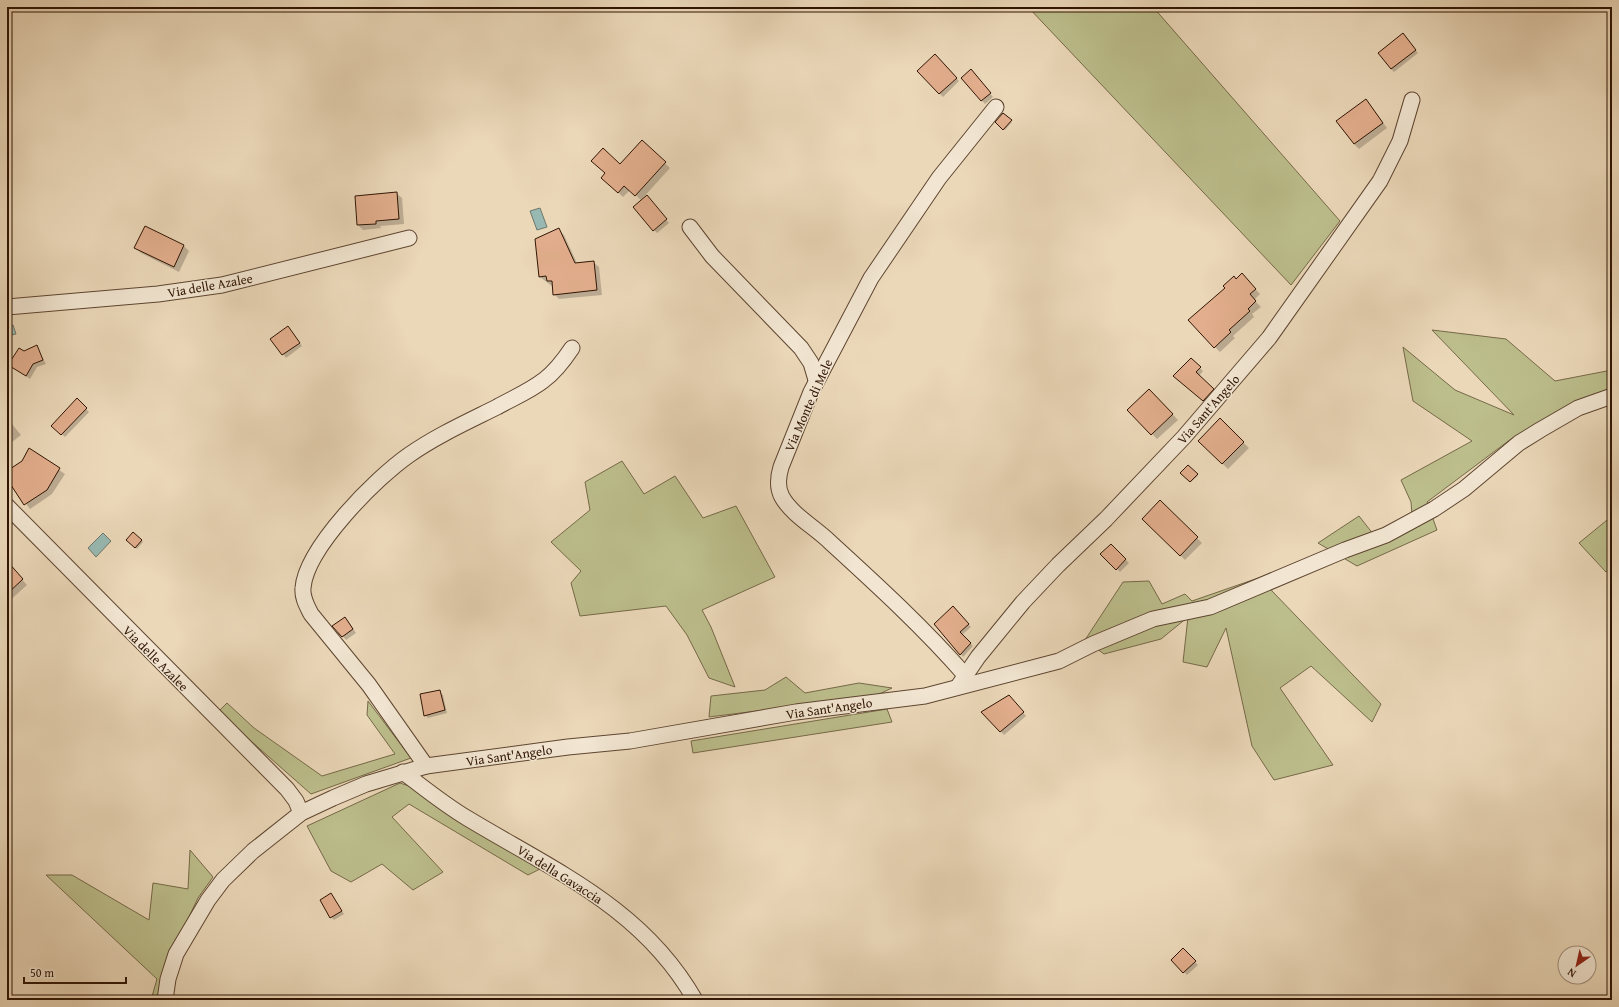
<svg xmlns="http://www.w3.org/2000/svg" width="1619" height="1007" font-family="'Gentium Book Plus',serif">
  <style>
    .green { fill: #bcbe8c; stroke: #766948 }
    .water { fill: #98b9b2; stroke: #6e776c }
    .shadow { fill: #0003 }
    .building { fill: #e2ae8d; stroke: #2f1403 }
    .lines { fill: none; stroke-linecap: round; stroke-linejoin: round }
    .street-casing { stroke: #5e4530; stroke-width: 17 }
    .street { stroke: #f2e6d2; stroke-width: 15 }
    .labels { text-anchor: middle; stroke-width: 3; stroke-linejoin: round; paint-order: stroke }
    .street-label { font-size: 13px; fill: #2f1403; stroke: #f2e6d2 }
  </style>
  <rect width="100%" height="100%" fill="#ebd8b9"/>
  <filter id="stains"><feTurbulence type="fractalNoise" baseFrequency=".005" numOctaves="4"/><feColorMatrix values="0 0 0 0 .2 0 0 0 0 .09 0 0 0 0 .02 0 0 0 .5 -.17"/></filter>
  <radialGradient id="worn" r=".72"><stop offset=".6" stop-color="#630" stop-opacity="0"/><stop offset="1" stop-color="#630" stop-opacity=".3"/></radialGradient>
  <!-- green -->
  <g class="green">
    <polygon points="1028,7 1153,7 1340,221 1291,285"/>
    <polygon points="1432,330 1506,339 1555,381 1612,370 1612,392 1511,439 1427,502 1437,530 1357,566 1318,543 1359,516 1381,544 1413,528 1411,502 1401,480 1472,441 1413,401 1403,347 1455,390 1514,415"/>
    <polygon points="622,461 644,494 675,476 703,518 736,506 775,577 702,610 711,627 735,687 709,678 687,635 666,606 580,616 571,583 581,571 551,542 590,510 585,482"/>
    <polygon points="1612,516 1612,567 1606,572 1579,543"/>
    <polygon points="1264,576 1272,591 1381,704 1372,722 1311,666 1280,688 1333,765 1274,780 1252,746 1226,628 1207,667 1183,662 1188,617 1161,639 1104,654 1085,640 1123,582 1149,581 1162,604 1185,594 1192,601"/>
    <polygon points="786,677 805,693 859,683 892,688 875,696 709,717 711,696 765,690"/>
    <polygon points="368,701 411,758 311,794 218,712 227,703 254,728 322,776 395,754 367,715"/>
    <polygon points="887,709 892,722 693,753 691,741"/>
    <polygon points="400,783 415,788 540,869 528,875 409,804 392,817 443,872 413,890 382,864 351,882 331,871 307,826"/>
    <polygon points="190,850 213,877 198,898 166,965 158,1000 151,1000 157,979 46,875 72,875 149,920 153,883 188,889"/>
  </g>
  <!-- water -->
  <g class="water">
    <polygon points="540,208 547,227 537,230 530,211"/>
    <polygon points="13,325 16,334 7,336 7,326"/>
    <polygon points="103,533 111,541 96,557 88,548"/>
  </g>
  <!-- shadow -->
  <g class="shadow">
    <polygon points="1406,38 1418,53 1394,72 1391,69"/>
    <polygon points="935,55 959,81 943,97 918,71"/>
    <polygon points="974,74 993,97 985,104 962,78"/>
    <polygon points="1366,100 1387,128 1359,149 1354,144"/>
    <polygon points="1002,115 1012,122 1005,130 997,122"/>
    <polygon points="642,142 670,168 641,200 630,190 623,197 607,182 606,174 620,165"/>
    <polygon points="396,193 402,198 404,224 380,226 381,228 363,230 358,225"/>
    <polygon points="650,200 669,223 657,233 654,230"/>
    <polygon points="145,228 184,246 189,251 179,272 141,253 136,248"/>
    <polygon points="559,230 564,235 577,263 593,262 599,267 602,295 559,299 554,294 553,287 540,277"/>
    <polygon points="1236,280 1247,280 1260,294 1254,300 1261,307 1252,314 1254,317 1233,336 1235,338 1220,352 1215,347"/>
    <polygon points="291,331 302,346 286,358 272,339"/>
    <polygon points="37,347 46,364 37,367 30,379 9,365 24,352"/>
    <polygon points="1191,359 1203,371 1199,376 1216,393 1207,404 1178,379"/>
    <polygon points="1149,390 1178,420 1157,439 1129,410"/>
    <polygon points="77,400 89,412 65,437 53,426"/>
    <polygon points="7,418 21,435 7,446"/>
    <polygon points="1220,420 1249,448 1228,469 1199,441"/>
    <polygon points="30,450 65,474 52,494 30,509 7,478 7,472 22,461"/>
    <polygon points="1188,466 1198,476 1191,482 1182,473"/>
    <polygon points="1160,501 1202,543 1185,560 1143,519"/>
    <polygon points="133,533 143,542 137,549 127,540"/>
    <polygon points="1111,545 1129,563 1120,572 1102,554"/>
    <polygon points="7,563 27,585 7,603"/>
    <polygon points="953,607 971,627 962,635 973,646 963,657 961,654"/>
    <polygon points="348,621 356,633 346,640 334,626"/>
    <polygon points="439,691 443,695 447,713 428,718 425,715"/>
    <polygon points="1012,699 1026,716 1004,735 983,712"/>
    <polygon points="331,895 344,914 334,920 331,917"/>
    <polygon points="1183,950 1198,965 1187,975 1172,960"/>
    <polygon points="750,994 756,1000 743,1000"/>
  </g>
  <!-- building -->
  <g class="building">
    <polygon points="1403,33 1416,50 1391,69 1378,53"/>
    <polygon points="935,54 957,78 939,94 917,71"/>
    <polygon points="971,69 991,93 981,101 961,78"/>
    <polygon points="1366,99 1383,123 1354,144 1336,121"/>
    <polygon points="1003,113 1012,120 1003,130 995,122"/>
    <polygon points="642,140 666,162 635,196 624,186 618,193 601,178 605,173 591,161 603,148 620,164"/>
    <polygon points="397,192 399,219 376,221 376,224 357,225 355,196"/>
    <polygon points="647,195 667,219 653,231 633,207"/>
    <polygon points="145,226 184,245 174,267 134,248"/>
    <polygon points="559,228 575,263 594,261 597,290 553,295 552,281 547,281 546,276 539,277 535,239"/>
    <polygon points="1242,273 1256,289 1250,294 1256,301 1248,309 1250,311 1229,330 1231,332 1214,348 1188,320 1225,288 1223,286 1234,276 1236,279"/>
    <polygon points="288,326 300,343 282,355 270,339"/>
    <polygon points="37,345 43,360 33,364 26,376 8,365 19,348 24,351"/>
    <polygon points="1191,358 1201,367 1196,372 1214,389 1203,401 1173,376"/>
    <polygon points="1149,389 1173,414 1151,435 1127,410"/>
    <polygon points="77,398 87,408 61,435 51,426"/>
    <polygon points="1220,418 1244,442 1222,464 1198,441"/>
    <polygon points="29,448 60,468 47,490 24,505 7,479 7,471 22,461"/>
    <polygon points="1188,465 1198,474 1190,482 1180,473"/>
    <polygon points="1160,500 1198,537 1180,556 1142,519"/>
    <polygon points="133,532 142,540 135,548 126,540"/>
    <polygon points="1111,544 1126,559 1116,570 1100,554"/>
    <polygon points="7,561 23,579 7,594"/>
    <polygon points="953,606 969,624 960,632 971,643 960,655 934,624"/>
    <polygon points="345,617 353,629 342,637 332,626"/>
    <polygon points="440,690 445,710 424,716 420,694"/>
    <polygon points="1009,695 1024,712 1000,732 981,712"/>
    <polygon points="331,893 342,911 330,918 320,900"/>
    <polygon points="1183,948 1196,961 1183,973 1171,960"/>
  </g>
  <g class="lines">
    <defs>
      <g id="street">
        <polyline points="690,227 712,256 801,348 811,363 816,380"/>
        <polyline points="7,307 158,294 222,285 409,238"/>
        <polyline points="7,506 287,789 296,801 301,813"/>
        <path d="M965 675C924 628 877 585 831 543 816 528 792 515 782 497 777 488 778 477 781 467L811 392 871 278 939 178 996 107"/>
        <polyline points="959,685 978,657 1023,602 1058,565 1106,519 1184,437 1269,338 1380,181 1400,141 1412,100"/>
        <path d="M426 766 369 685 311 614C307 606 302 598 303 588 306 548 376 478 409 455 436 436 467 422 497 407 513 398 530 391 544 380 556 371 564 360 572 348"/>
        <path d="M403 772C424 788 445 805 467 818 553 870 643 908 695 1000"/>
        <polyline points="165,1000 168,979 176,954 208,900 223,880 253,851 301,813 333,798 366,784 426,766 568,747 630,741 796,712 925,696 1059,661 1093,644 1153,619 1210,607 1345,550 1386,535 1434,509 1464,489 1519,443 1540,430 1578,408 1612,396"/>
      </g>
    </defs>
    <!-- street casing -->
    <use href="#street" class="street-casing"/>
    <!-- street -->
    <use href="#street" class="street"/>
  </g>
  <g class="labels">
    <!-- street labels -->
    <g class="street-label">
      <text transform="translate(210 285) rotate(-10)" y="5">Via delle Azalee</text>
      <text transform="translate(808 405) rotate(-66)" y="5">Via Monte di Mele</text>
      <text transform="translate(1208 409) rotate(-49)" y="5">Via Sant'Angelo</text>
      <text transform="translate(156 658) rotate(45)" y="5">Via delle Azalee</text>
      <text transform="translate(829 708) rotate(-8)" y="5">Via Sant'Angelo</text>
      <text transform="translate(509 755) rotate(-8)" y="5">Via Sant'Angelo</text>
      <text transform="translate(560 874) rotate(32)" y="5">Via della Gavaccia</text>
    </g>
  </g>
  <!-- margin -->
  <rect width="1619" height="1007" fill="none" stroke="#ebd8b9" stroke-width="24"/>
  <rect x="8" y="8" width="1603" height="991" fill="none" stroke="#2f1403" stroke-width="2"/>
  <rect x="12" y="12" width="1595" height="983" fill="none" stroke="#2f1403"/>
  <!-- north arrow -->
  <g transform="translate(1577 965) rotate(214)"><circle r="19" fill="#f2e6d2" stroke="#a4927f"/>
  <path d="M0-3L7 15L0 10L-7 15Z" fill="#8f2418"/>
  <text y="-6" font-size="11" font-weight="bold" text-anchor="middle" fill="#2f1403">N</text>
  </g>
  <!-- scale -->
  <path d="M24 977v6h102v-6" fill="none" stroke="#2f1403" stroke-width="2"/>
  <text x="30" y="977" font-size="12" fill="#2f1403" stroke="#f2e6d2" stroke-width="3" paint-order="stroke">50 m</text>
  <rect width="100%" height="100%" filter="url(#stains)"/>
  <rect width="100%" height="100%" fill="url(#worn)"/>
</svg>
